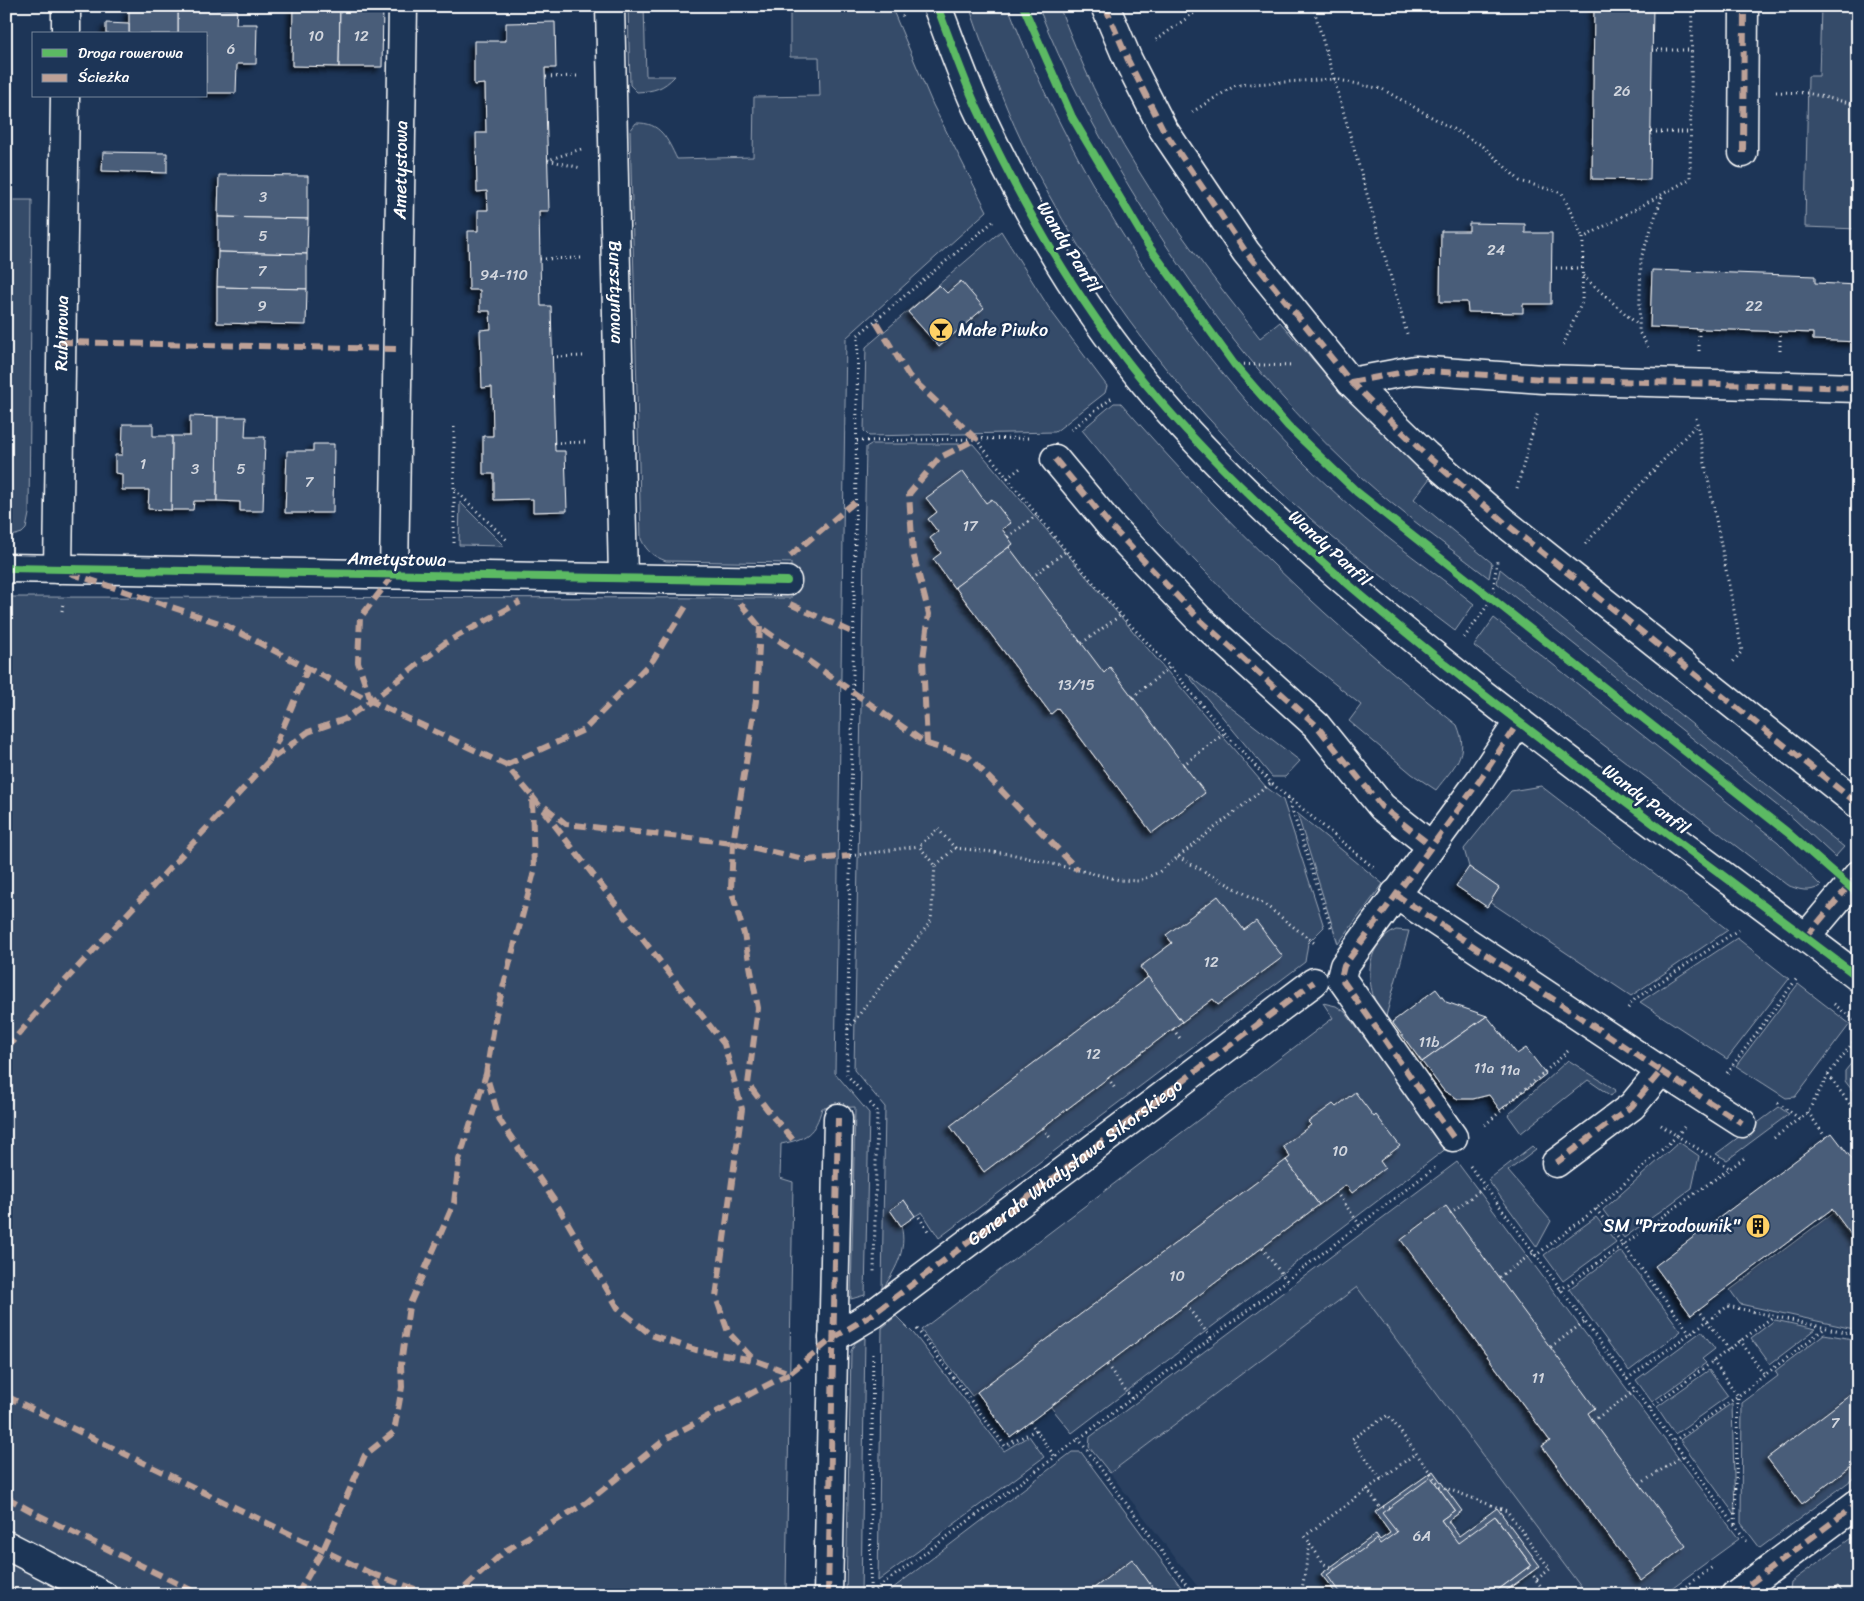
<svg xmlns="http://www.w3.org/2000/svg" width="1864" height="1601" font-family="Sriracha,sans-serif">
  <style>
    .built { fill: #2a4161 }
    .green { fill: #364b69; stroke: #9aa5b4 }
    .building { fill: #4a5d79; stroke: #fff; filter: url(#shadow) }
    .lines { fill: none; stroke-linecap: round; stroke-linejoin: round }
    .minor-casing { stroke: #fff; stroke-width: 31 }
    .path { stroke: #fff; stroke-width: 3; stroke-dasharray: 1 4; stroke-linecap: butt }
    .minor { stroke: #1d3557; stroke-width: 28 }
    .quiet { stroke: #bda197; stroke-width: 6; stroke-dasharray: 12 6; stroke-linecap: butt }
    .cycleway-casing { stroke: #1d3557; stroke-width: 11 }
    .cycleway { stroke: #5cba63; stroke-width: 8 }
    .labels { text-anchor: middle; stroke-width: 5; stroke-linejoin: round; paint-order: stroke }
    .number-label { font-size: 15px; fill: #d2d6de }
    .street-label { font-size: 18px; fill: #fff; stroke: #1d3557 }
    .poi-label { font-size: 18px; fill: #fff; stroke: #1d3557; text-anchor: start }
  </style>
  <defs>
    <filter id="shadow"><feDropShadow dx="-4.5" dy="4.5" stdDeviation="2.5" flood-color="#0009"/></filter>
  </defs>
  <rect width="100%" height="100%" fill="#1d3557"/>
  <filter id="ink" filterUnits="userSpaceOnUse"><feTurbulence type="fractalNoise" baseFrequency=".02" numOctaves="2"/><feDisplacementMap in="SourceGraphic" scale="10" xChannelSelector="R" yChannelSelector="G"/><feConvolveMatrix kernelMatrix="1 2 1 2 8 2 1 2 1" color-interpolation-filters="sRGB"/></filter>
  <g filter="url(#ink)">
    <!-- built -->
    <polygon class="built" points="1357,1287 1368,1300 1587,1595 1204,1595 1110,1473"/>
    <!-- green -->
    <g class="green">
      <path d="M628 6H644L646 76H675C663 89 654 91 637 92L630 85Z"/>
      <path d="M790 6H891L933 105 987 211 846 338 835 1073 869 1113 865 1295 851 1299 855 1107 822 1108C815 1134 806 1139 781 1144L780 1178 793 1182 786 1589 799 1595H6V597L791 598V563L666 561C653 556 647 552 641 539L630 131 636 123C661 122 667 139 677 159L753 157 754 97 820 96 819 57H790Z"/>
      <path d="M969 6H1008C1078 189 1202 376 1350 506 1389 541 1433 571 1474 604L1455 631C1407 594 1356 559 1311 519 1195 419 1087 281 1022 142 1001 98 985 52 969 6Z"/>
      <path d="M1038 6H1059C1080 60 1104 116 1135 165 1172 226 1216 282 1260 338L1280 322C1327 378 1377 429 1430 478L1414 499 1492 563 1489 578C1446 545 1401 513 1361 477 1270 394 1194 294 1130 188 1095 130 1063 70 1038 6Z"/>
      <polygon points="1821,6 1858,6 1858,229 1805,227 1808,76 1819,76"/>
      <polygon points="6,200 32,200 29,514 26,529 22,533 6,538"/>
      <polygon points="1001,231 1051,311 1107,386 1105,393 1055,432 869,436 864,431 866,347"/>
      <path d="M1114 403H1121C1223 521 1335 629 1457 725 1470 755 1454 766 1436 790L1412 774 1349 721 1361 705 1243 610 1159 524 1082 430Z"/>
      <path d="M871 444H973L1266 787 1283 800 1324 927 1308 943 1305 962 939 1238 922 1212 915 1216 904 1200 890 1210C893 1215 899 1221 901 1226 908 1250 894 1272 882 1290L885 1107 854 1070 866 447Z"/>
      <polygon points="460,502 504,546 459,545"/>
      <polygon points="1500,569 1844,847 1835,857 1794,819 1497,583"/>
      <path d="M1494 618 1778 842 1821 886C1808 893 1800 890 1787 885L1474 646Z"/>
      <polygon points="1186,673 1300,761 1285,777 1272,777"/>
      <polygon points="1541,786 1728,930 1631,996 1490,902 1499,888 1469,867 1464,849 1511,791"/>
      <polygon points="1297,813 1383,884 1338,944"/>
      <path d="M1396 930 1409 931 1385 1020C1366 993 1360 947 1396 930Z"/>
      <polygon points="1737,938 1789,979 1727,1059 1640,1002"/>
      <polygon points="1798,984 1850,1024 1795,1097 1786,1098 1736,1066"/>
      <polygon points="1323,1003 1336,1006 1345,1012 1447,1148 1072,1433 1050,1406 1010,1437 977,1392 972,1396 921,1330 1333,1018"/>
      <polygon points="1858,1055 1858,1098 1845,1081 1845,1071"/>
      <polygon points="1568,1060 1616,1090 1611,1096 1588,1080 1521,1133 1508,1115"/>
      <polygon points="1779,1107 1789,1114 1727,1160 1716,1154"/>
      <polygon points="1679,1142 1699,1156 1692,1188 1624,1238 1603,1210"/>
      <polygon points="1532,1146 1536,1150 1508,1171 1551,1221 1537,1247 1488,1180"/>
      <polygon points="1457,1162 1739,1539 1662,1595 1587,1595 1357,1287 1110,1473 1089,1447 1090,1437"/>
      <polygon points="1833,1213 1858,1246 1858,1330 1740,1304 1730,1290"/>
      <polygon points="1596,1217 1616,1242 1563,1281 1544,1255"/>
      <polygon points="1621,1251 1681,1331 1629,1371 1569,1289"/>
      <polygon points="896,1316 914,1334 1004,1451 1029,1436 1044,1457 878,1581 882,1328"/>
      <polygon points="1775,1320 1816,1329 1770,1364 1751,1338"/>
      <polygon points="1702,1331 1715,1349 1702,1359 1706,1363 1652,1402 1636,1380"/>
      <polygon points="1824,1334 1858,1340 1858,1475 1760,1548 1741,1523 1742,1403 1778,1376 1775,1371"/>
      <polygon points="865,1337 861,1595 846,1595 851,1351 855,1343"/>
      <polygon points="1709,1370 1728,1396 1675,1434 1657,1407"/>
      <polygon points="1732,1403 1735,1515 1680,1440"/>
      <polygon points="1072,1452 1081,1452 1187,1595 884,1595"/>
      <polygon points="1858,1533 1858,1595 1794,1595 1790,1589 1791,1582"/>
    </g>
    <!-- building -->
    <g class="building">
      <polygon points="178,6 216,6 216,9 237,10 236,24 257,24 256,64 237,64 236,93 206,93 206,34 178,34"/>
      <polygon points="293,6 340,6 339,67 292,66"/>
      <polygon points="340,6 383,6 382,67 339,67"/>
      <polygon points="1594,6 1653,6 1650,180 1592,179"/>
      <polygon points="155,7 178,7 178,34 129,34 129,10 155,10"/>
      <polygon points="555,22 556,68 545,68 549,211 539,211 540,259 541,306 551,306 555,451 565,451 567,511 533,512 533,499 494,500 494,474 483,474 483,436 493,436 492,387 482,388 480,330 491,329 490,311 480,311 480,290 469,290 468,231 478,231 478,210 488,210 487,191 477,192 476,133 486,133 485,84 474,85 474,41 506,41 506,23"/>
      <polygon points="106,23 129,24 129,34 106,34"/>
      <polygon points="103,152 167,153 167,173 102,171"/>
      <polygon points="219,175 308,176 308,219 218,217"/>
      <polygon points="218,217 308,219 307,254 218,252"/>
      <polygon points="1469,223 1525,224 1525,233 1552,233 1551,304 1523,304 1523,313 1468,312 1467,302 1440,302 1441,231 1469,231"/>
      <polygon points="218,252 307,254 307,289 217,287"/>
      <polygon points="1652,270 1815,276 1815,283 1858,285 1858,342 1813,340 1813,333 1650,327"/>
      <polygon points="961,281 984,308 939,347 908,312 939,285 947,293"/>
      <polygon points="217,287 307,289 306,325 217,323"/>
      <polygon points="190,416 218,417 217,501 194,501 193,510 171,510 172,436 190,436"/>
      <polygon points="218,417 246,417 245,437 265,437 263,511 240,511 240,502 217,501"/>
      <polygon points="123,424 153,424 153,436 172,436 171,510 148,509 149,490 122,490 122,474 115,473 115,455 122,455"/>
      <polygon points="313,444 334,444 333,513 285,513 287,451 313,451"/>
      <polygon points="963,471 986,503 992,499 1011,523 1002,529 1013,544 954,588 933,559 941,553 930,538 938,532 928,519 937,512 926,498"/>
      <polygon points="1009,547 1104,673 1110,667 1205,793 1152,833 1058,708 1051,714 955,587"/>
      <polygon points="1469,867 1499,888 1487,907 1456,886"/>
      <polygon points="1218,896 1244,930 1256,921 1283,957 1218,1005 1213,999 1182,1022 1140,967 1172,943 1166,935"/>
      <polygon points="1148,977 1182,1022 984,1172 950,1126"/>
      <polygon points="1436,989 1446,1002 1487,1016 1422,1062 1392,1022"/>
      <polygon points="1487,1016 1517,1054 1526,1048 1546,1074 1500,1110 1489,1095 1473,1099 1458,1099 1444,1091 1422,1062"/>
      <polygon points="1355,1092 1374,1117 1376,1115 1400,1146 1380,1161 1385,1168 1352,1193 1346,1185 1319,1205 1286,1160 1290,1157 1283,1146 1311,1125 1308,1122 1333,1104 1336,1107"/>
      <polygon points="1832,1133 1858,1167 1858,1244 1832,1209 1691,1315 1655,1266"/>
      <polygon points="1286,1160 1319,1205 1010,1437 977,1392"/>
      <polygon points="904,1200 915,1216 901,1226 890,1210"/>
      <polygon points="1446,1206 1595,1408 1588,1413 1593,1421 1686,1546 1641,1580 1542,1446 1550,1441 1401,1240"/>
      <polygon points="1858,1389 1858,1461 1802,1504 1767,1458"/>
      <polygon points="1433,1471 1462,1511 1448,1521 1459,1536 1497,1508 1540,1566 1500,1595 1491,1595 1531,1565 1496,1517 1458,1545 1441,1520 1455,1510 1432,1479 1386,1513 1399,1532 1381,1546 1377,1541 1330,1576 1344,1595 1337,1595 1321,1574 1376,1534 1380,1540 1390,1533 1375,1512"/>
      <polygon points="1431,1477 1455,1510 1441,1520 1458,1543 1495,1516 1531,1565 1491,1595 1363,1595 1358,1588 1348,1595 1341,1595 1327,1575 1377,1539 1380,1544 1397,1532 1382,1513"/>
      <polygon points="1132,1559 1158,1595 1085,1595"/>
      <polygon points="1359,1586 1365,1595 1347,1595"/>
      <polygon points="1838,1586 1844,1595 1825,1595"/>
    </g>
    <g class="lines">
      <defs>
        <g id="minor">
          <path id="s1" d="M610 6 623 577"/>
          <path d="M937 6C950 40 962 75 977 108 1022 205 1076 300 1144 382 1239 496 1354 592 1470 684 1598 784 1729 879 1858 977"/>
          <polyline points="1105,6 1128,60 1163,129 1246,252 1351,382 1426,455 1505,523 1858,804"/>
          <polyline points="66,34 66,6"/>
          <polyline points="1743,153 1744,6"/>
          <polyline points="1351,382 1415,370 1543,379 1858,388"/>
          <polyline points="1055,459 1109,524 1198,618 1316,725 1382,807 1430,845"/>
          <polyline points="6,568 787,581"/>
          <path id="s2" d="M58 569 65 96"/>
          <path id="s3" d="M394 574 403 6"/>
          <polyline points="1395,894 1661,1071 1632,1106 1556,1163"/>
          <polyline points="1806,937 1858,875"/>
          <polyline points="1661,1071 1742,1123"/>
          <polyline points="1453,1137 1341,978 1344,966 1480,780 1519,721"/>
          <polyline points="833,1338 873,1314 1314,982"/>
          <polyline points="6,1545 103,1595"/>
          <polyline points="828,1595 838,1118"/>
          <polyline points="1735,1595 1858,1503"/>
        </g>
      </defs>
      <!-- minor casing -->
      <use href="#minor" class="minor-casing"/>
      <!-- path -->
      <g class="path">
        <polyline points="899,6 903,17"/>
        <polyline points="1313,6 1408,337"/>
        <polyline points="1156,40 1204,6"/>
        <polyline points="1652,50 1692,50"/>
        <polyline points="546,77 579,76"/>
        <polyline points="1776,92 1807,93 1858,105"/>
        <polyline points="1192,112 1236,85 1334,79 1382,89 1483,146 1520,181 1562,193 1583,238"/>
        <polyline points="1651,132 1690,132"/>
        <polyline points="581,149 548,160 581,168"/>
        <polyline points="540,259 583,258"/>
        <polyline points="1551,268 1583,268"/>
        <polyline points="1583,276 1638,325"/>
        <polyline points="1563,345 1582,302 1583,238 1690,179 1692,6"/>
        <polyline points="1648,347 1639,332 1641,258 1663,194"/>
        <polyline points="1699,351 1699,329"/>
        <polyline points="1780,351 1780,332"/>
        <polyline points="552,357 584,356"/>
        <polyline points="1234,364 1293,366"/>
        <polyline points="1696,418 1742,651 1733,662"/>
        <polyline points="1071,430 1113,397"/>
        <polyline points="976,439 1066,551 1121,615 1170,667 1225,733 1271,783 1374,868"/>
        <polyline points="857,441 1028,438"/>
        <polyline points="554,443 586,442"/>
        <polyline points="1007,478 1022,467"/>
        <polyline points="1517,488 1538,412"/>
        <polyline points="455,490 508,541"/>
        <polyline points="1008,537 1037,515"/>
        <polyline points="454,543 454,423"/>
        <polyline points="1585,544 1697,424"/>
        <polyline points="1032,577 1066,551"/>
        <polyline points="62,611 63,602"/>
        <polyline points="1464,638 1492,599 1497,561"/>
        <polyline points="1082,643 1121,615"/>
        <polyline points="1133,697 1170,667"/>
        <polyline points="1183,765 1225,733"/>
        <polyline points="1288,798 1331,927"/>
        <polygon points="938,829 955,848 935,866 919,846"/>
        <polyline points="955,848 1011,854 1120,880 1139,881 1159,872 1271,783"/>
        <polyline points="850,856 919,846"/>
        <polyline points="1178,857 1264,904 1317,945"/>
        <polyline points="1834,1004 1858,1023"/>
        <polyline points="1628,1008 1635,999 1738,930"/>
        <polyline points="848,1029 931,921 935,866"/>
        <polyline points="1173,1029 1182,1041"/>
        <polyline points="1727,1073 1798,977"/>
        <polyline points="1828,1075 1858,1115"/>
        <polyline points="1108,1078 1116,1090"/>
        <polyline points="860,1090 847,1075 858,335 995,220"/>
        <polyline points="870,1103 877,1111 874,1272"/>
        <polyline points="1778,1103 1800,1119"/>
        <polyline points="1808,1112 1826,1138"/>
        <polyline points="1485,1125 1568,1051"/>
        <polyline points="1661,1125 1677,1136 1684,1127"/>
        <polyline points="1043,1128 1051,1139"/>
        <polyline points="1774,1138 1808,1112 1828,1075 1858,1036"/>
        <polyline points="1470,1166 1748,1543"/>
        <polyline points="1336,1192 1360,1225"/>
        <polyline points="1596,1209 1690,1333"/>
        <polyline points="1450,1213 1485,1187"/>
        <polyline points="919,1217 928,1231"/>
        <polyline points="1262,1248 1287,1281"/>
        <polyline points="1535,1256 1596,1209 1677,1136 1731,1169"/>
        <polyline points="1499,1277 1533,1253"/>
        <polyline points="1560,1290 1746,1157"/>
        <polyline points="1186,1305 1211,1338"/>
        <polyline points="1698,1309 1729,1350"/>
        <polyline points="917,1329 1005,1446 1036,1430"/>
        <polyline points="1740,1340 1764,1375"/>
        <polyline points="1551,1347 1584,1322"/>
        <polyline points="1713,1361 1738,1396 1735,1525"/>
        <polyline points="1107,1365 1132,1399"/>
        <polyline points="1627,1379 1728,1306 1858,1335"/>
        <polyline points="1650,1408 1774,1316"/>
        <polyline points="1593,1421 1636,1390"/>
        <polyline points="1030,1422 1055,1457"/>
        <polyline points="1078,1438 1194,1595"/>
        <polyline points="1674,1441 1738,1396 1825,1328"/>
        <polyline points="1381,1479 1352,1439 1388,1415 1416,1453"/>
        <polyline points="1640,1484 1684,1455"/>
        <polyline points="1367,1489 1379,1506 1389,1508"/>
        <polyline points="1310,1544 1324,1564 1336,1569"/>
        <polyline points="1528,1568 1547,1595"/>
        <polyline points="871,1593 1055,1457 1437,1166"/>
        <polyline points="870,1595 873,1353"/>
        <polyline points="1301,1595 1310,1543 1305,1536 1416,1453 1440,1486 1507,1511 1550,1569 1536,1580"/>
        <polyline points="1674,1595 1714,1566"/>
      </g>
      <!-- minor -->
      <use href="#minor" class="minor"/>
      <!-- quiet -->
      <g class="quiet">
        <polyline points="1105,6 1128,60 1163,129 1246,252 1351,382 1426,455 1505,523 1858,804"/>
        <polyline points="1743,153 1744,6"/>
        <polyline points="876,322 909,376 976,439 939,458 909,494 913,553 929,614 923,659 927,744"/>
        <polyline points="60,342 398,349"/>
        <polyline points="1351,382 1415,370 1543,379 1858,388"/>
        <polyline points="1055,459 1109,524 1198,618 1316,725 1382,807 1430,845"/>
        <polyline points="790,556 856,501"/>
        <path id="s4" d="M70 573 225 625 371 701 506 765 532 796 534 872 496 1014 486 1074 500 1121 556 1203 618 1308 651 1335 696 1350 754 1360 790 1373 833 1338 873 1314 1314 982"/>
        <polyline points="740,603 760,627 927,744 968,756 1078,870"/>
        <polyline points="790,604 854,633"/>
        <polyline points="760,627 756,701 733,843 731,889 744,934 758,1008 748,1084 773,1117 795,1142"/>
        <polyline points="371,701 358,662 360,618 394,574"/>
        <polyline points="269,761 308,668"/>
        <polyline points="506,765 584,730 653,660 688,603"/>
        <polyline points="532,796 724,1044 742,1109 716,1297 728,1332 754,1360"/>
        <polyline points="545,807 566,824 733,843 808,860 850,856"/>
        <polyline points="1395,894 1661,1071 1632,1106 1556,1163"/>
        <polyline points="1806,937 1858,875"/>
        <polyline points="6,1049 51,996 269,761 308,732 345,719 371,701 445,643 520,602"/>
        <polyline points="1661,1071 1742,1123"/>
        <polyline points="1453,1137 1341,978 1344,966 1480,780 1519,721"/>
        <polyline points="6,1396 370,1573 384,1595"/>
        <polyline points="6,1497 38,1515 201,1595"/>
        <polyline points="370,1573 432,1595"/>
        <polyline points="297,1595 323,1550 365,1455 394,1432 402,1387 401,1365 409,1306 454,1203 459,1160 486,1074"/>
        <polyline points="431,1595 461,1591 505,1551 586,1503 667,1438 790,1373"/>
        <polyline points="828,1595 838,1118"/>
        <polyline points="1735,1595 1858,1503"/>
      </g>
      <defs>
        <g id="cycleway">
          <path d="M937 6C950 40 962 75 977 108 1022 205 1076 300 1144 382 1239 496 1354 592 1470 684 1598 784 1729 879 1858 977"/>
          <polyline points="1023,6 1072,117 1148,245 1234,364 1288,426 1357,492 1787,832 1858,894"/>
          <polyline points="6,568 787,581"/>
        </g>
      </defs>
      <!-- cycleway casing -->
      <use href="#cycleway" class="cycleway-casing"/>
      <!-- cycleway -->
      <use href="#cycleway" class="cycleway"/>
    </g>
  </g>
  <!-- icons -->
  <defs>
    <symbol id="bar-disc" viewBox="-11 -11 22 22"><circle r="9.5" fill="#ffd166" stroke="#1d3557"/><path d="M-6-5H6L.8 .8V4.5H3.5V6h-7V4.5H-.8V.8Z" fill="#111"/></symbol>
    <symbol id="building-disc" viewBox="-11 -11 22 22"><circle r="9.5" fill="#ffd166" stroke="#1d3557"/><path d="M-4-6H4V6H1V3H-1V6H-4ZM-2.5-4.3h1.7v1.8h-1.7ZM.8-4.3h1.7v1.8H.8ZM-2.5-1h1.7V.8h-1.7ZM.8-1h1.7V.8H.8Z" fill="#111"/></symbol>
  </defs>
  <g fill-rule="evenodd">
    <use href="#bar-disc" x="927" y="316" width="28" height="28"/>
    <use href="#building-disc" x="1744" y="1212" width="28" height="28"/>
  </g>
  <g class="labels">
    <!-- number labels -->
    <g class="number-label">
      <text x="316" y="41">10</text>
      <text x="361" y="41">12</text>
      <text x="231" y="54">6</text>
      <text x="1622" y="96">26</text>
      <text x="263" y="202">3</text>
      <text x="263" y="241">5</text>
      <text x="1496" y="255">24</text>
      <text x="262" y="276">7</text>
      <text x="504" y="280">94-110</text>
      <text x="262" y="311">9</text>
      <text x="1754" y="311">22</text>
      <text x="143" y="469">1</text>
      <text x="195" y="474">3</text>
      <text x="241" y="474">5</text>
      <text x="309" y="487">7</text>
      <text x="970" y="531">17</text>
      <text x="1076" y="690">13/15</text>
      <text x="1211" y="967">12</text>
      <text x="1429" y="1047">11b</text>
      <text x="1093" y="1059">12</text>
      <text x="1484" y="1073">11a</text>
      <text x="1510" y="1075">11a</text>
      <text x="1340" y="1156">10</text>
      <text x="1177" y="1281">10</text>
      <text x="1538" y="1383">11</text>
      <text x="1835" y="1428">7</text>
      <text x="1422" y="1541">6A</text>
    </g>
    <!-- street labels -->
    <g class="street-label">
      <text dy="6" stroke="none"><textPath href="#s3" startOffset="404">Ametystowa</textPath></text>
      <text transform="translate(1069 247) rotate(58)" y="6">Wandy Panfil</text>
      <text dy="6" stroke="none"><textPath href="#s1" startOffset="286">Bursztynowa</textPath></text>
      <text dy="6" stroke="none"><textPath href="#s2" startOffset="236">Rubinowa</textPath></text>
      <text transform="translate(1330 548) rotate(42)" y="6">Wandy Panfil</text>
      <text transform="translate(397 559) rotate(1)" y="6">Ametystowa</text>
      <text transform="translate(1646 799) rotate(37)" y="6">Wandy Panfil</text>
      <text dy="6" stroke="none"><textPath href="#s4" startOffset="1614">Generała Władysława Sikorskiego</textPath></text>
    </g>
    <!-- poi labels -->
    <g class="poi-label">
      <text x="958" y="336">Małe Piwko</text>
      <text x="1740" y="1232" text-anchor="end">SM "Przodownik"</text>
    </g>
  </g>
  <!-- margin -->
  <rect width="1864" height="1601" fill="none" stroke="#1d3557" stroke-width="25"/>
  <rect x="12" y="12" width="1839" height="1576" fill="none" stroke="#fff" stroke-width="2" filter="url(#ink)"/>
  <!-- legend -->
  <rect x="32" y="32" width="175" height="65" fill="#1d3557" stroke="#77869a"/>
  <rect x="42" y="49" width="25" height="8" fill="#5cba63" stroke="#77869a"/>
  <text x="78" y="58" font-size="15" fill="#ffffff">Droga rowerowa</text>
  <rect x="42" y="74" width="25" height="8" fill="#bda197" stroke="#77869a"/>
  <text x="78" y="82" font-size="15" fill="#ffffff">Ścieżka</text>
</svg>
